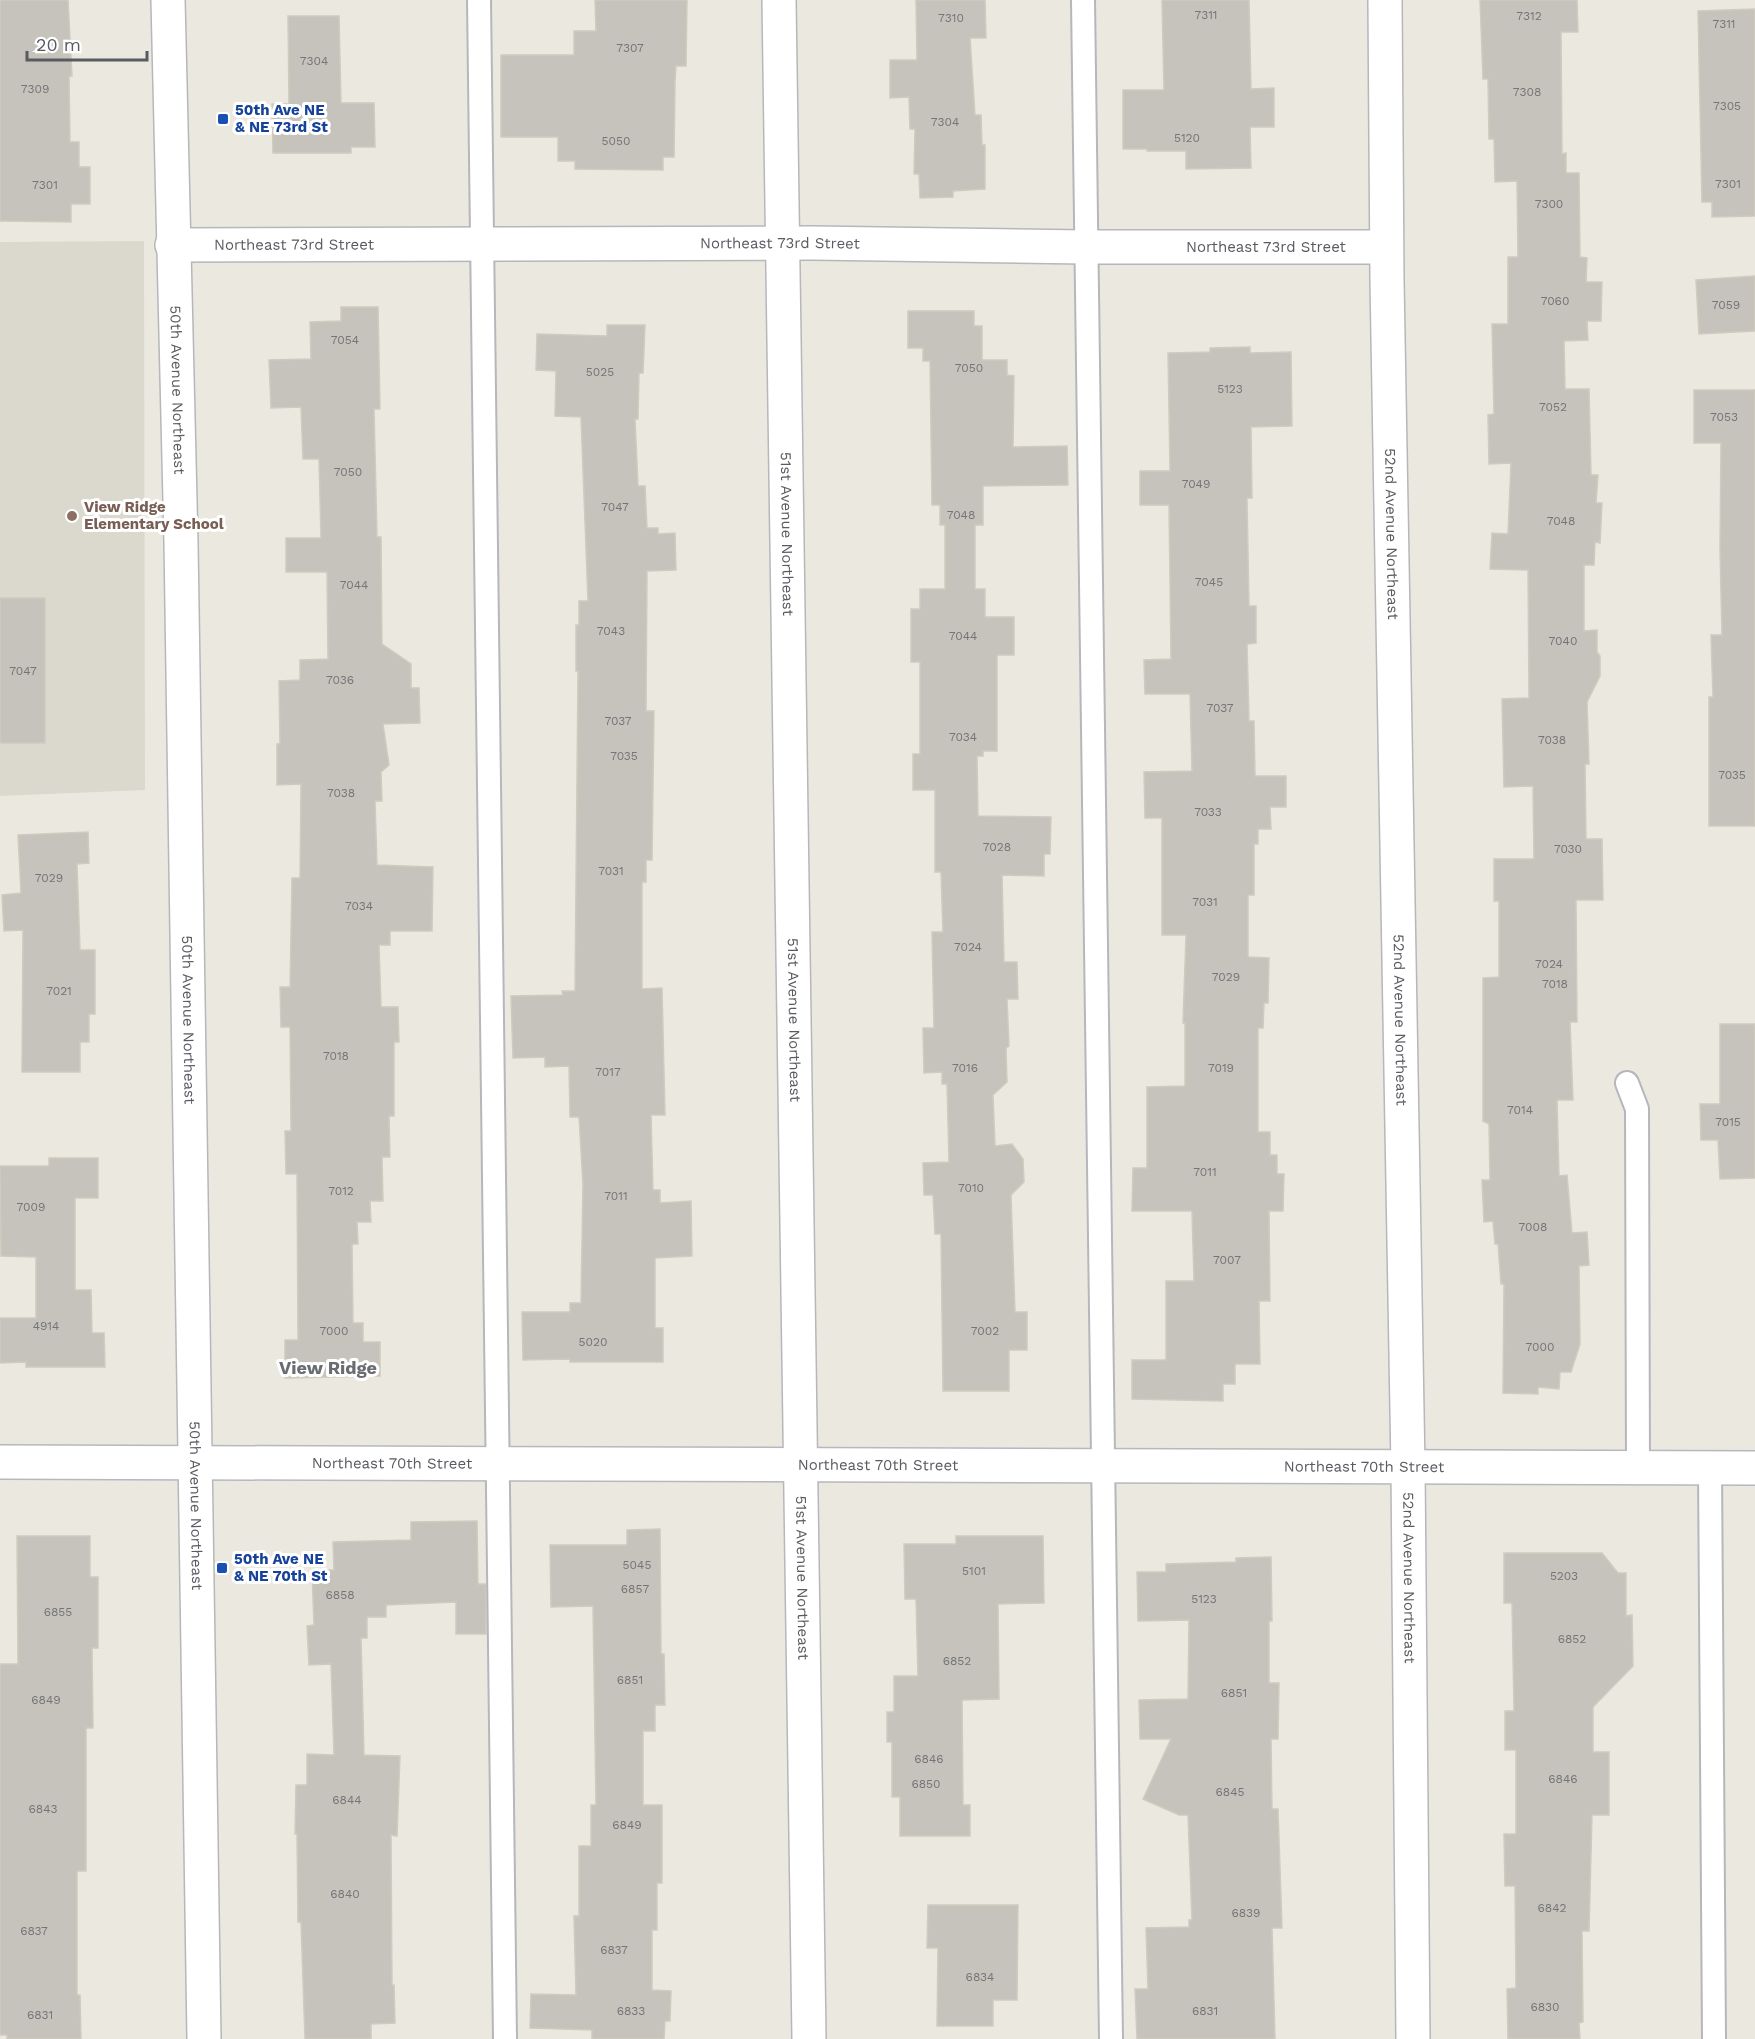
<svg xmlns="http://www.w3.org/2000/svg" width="1755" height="2039" font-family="'Work Sans',sans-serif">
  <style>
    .education { fill: #dbd8cd }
    .building { fill: #c6c3bc; stroke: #cfcbbe; stroke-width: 1.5 }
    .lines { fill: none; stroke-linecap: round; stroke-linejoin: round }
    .lane-casing { stroke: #b5b7bc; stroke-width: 26 }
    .street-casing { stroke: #b5b7bc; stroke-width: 36 }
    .secondary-casing { stroke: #b5b8be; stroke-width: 36 }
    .lane { stroke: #fff; stroke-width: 22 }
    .street { stroke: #fff; stroke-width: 33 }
    .secondary { stroke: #fff; stroke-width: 33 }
    .transit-dot { fill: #1a4fb4; stroke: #fff; stroke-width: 2 }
    .education-dot { fill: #8d6e63; stroke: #fff; stroke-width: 2 }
    .labels { text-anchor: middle; stroke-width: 6; stroke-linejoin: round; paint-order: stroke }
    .number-label { font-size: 12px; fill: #747577 }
    .transit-label { font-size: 15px; font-weight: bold; fill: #164399; stroke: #fff; text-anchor: start }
    .street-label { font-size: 15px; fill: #585b60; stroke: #fff }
    .education-label { font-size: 15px; font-weight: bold; fill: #785e54; stroke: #fff; text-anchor: start }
    .quarter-label { font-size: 18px; font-weight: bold; fill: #696d72; stroke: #fff }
  </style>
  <rect width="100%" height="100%" fill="#ebe9df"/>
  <!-- education -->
  <polygon class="education" points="144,241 145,790 0,796 0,242"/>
  <!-- building -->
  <g class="building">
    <polygon points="0,0 68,0 72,76 69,76 70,142 79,142 79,167 90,167 90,204 71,204 71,222 0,221"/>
    <polygon points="595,0 687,0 686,66 676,66 675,82 674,157 663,157 663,170 575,169 575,161 558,161 558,137 501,137 501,55 574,55 574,31 596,31"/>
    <polygon points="916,0 985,0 986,38 970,38 975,115 981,115 982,145 985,145 985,189 953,191 953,197 920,198 919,174 914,174 915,129 910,129 909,97 890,98 890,60 917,60"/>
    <polygon points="1162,0 1249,0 1251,89 1274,88 1274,127 1250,127 1251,168 1186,169 1186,151 1147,151 1147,149 1123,149 1123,90 1164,90"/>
    <polygon points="1480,0 1577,0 1578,32 1561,32 1562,154 1566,153 1566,173 1579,173 1580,257 1587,258 1586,282 1602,282 1601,321 1587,321 1588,340 1564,341 1565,389 1589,389 1591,475 1598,475 1596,503 1602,503 1600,543 1595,542 1594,565 1584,565 1584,631 1597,630 1597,652 1600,656 1600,676 1587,702 1589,764 1585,764 1586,839 1602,839 1603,900 1576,900 1577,1022 1570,1022 1573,1100 1557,1100 1559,1176 1567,1175 1572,1233 1587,1232 1589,1265 1579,1266 1580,1344 1571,1372 1560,1372 1559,1389 1538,1387 1538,1394 1503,1393 1504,1284 1501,1284 1498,1244 1495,1244 1493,1221 1484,1222 1482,1180 1490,1180 1489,1124 1483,1121 1483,978 1499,977 1499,901 1494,901 1494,859 1534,859 1533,786 1504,787 1502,699 1529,698 1528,570 1490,569 1492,533 1508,534 1511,463 1489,464 1488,415 1494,414 1492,324 1508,324 1508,257 1518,257 1517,181 1495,182 1494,139 1489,139 1488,79 1483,79"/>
    <polygon points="1755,9 1755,216 1712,217 1712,202 1702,202 1698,11"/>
    <polygon points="288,16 339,16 341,103 374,103 375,147 351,147 351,153 273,153 272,104 289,104"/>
    <polygon points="1755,276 1755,331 1699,334 1696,280"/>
    <polygon points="341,307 378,307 380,409 374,409 377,537 381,537 382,644 411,664 411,688 419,688 420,723 383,724 389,765 381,772 382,801 375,801 377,865 433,867 432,931 390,931 390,945 379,945 381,1007 398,1007 399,1042 394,1042 394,1116 389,1116 390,1157 382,1157 383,1201 370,1201 371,1222 357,1222 358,1244 352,1244 353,1323 363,1323 363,1342 380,1342 380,1376 285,1378 285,1340 298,1340 297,1174 286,1174 285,1131 291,1131 290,1027 281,1027 280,987 290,987 292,878 300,878 301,784 277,785 277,744 280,744 279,681 300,680 300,660 328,659 327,572 286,572 286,538 321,538 319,459 303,459 301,407 271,408 269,360 311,359 310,322 341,321"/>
    <polygon points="908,311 974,311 974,326 982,326 982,360 1007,360 1007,375 1014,376 1013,447 1067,446 1068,485 983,486 983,525 975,525 975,589 985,589 985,617 1014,617 1014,655 997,655 997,751 983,751 983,756 977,756 978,816 1051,817 1050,854 1044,854 1044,876 1002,875 1004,962 1017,962 1018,999 1007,999 1009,1046 1006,1048 1007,1082 993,1095 995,1146 1012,1144 1023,1159 1024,1182 1011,1195 1015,1312 1027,1312 1027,1350 1009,1350 1009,1391 943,1391 941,1234 935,1234 933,1195 924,1195 923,1163 949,1162 947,1084 942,1084 942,1072 924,1073 923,1028 934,1028 932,932 943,932 941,872 935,872 935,790 913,790 913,754 920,754 920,662 911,662 911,609 920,609 920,589 945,589 945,525 940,525 940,505 932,505 930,361 923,361 923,348 908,348"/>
    <polygon points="607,325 645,325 643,373 639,373 638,419 635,419 638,486 645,486 647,528 658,528 658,534 675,533 676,570 647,571 646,711 654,711 652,860 646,860 646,882 642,882 642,989 662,988 665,1115 651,1115 653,1190 660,1190 660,1203 691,1201 692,1256 655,1258 655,1328 663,1328 663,1362 570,1362 570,1359 523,1360 522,1312 570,1312 570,1303 581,1303 583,1184 579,1117 570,1117 569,1066 545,1067 545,1057 513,1058 511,996 563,995 562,991 575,991 578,671 576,671 576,625 579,625 579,601 588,601 581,417 555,416 556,371 536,370 537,334 607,336"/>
    <polygon points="1250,347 1250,353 1291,352 1292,426 1251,427 1252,498 1247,498 1249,606 1256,606 1256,643 1247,644 1249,721 1254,721 1255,776 1286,776 1286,807 1270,807 1271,829 1258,829 1258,844 1254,844 1254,895 1248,895 1248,957 1269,958 1268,1003 1264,1003 1263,1028 1258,1028 1258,1132 1270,1132 1270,1155 1277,1155 1277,1174 1284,1174 1283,1211 1269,1211 1270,1301 1259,1301 1260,1364 1235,1364 1235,1384 1223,1384 1223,1401 1132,1399 1132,1360 1166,1360 1166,1281 1194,1281 1192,1211 1132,1211 1133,1168 1147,1168 1147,1087 1185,1086 1185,1023 1183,1023 1186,935 1162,935 1162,818 1145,818 1144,772 1192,771 1190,694 1145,694 1144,660 1171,659 1169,505 1140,505 1140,471 1170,471 1168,353 1210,352 1210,348"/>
    <polygon points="1694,390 1755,390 1755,826 1709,826 1709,697 1713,697 1711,635 1722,635 1720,550 1721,443 1694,443"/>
    <rect x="0" y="598" width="45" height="145"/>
    <polygon points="88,832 89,863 77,864 80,950 95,950 95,1014 89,1014 89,1042 80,1042 80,1072 22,1072 23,930 4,931 2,895 21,893 18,835"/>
    <polygon points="1720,1024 1755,1024 1755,1178 1720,1179 1718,1140 1701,1140 1700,1104 1720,1104"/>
    <polygon points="49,1158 98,1158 98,1198 75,1198 75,1290 91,1290 92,1333 104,1333 105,1367 26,1367 26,1362 0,1363 0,1318 36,1318 36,1257 1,1256 0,1166 49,1166"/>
    <polygon points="477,1521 478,1584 486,1584 486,1634 456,1634 456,1602 386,1605 386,1617 367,1617 367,1638 361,1638 364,1755 400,1756 397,1836 391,1835 392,1985 394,1985 395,2023 371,2024 371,2039 305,2039 301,1922 298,1922 297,1834 295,1834 296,1785 307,1785 307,1754 334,1755 331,1664 309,1665 307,1626 314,1625 312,1570 334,1570 333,1542 411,1540 411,1522"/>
    <polygon points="660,1529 661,1654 664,1654 665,1705 655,1705 655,1731 643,1731 643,1805 662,1805 662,1883 657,1883 657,1930 652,1930 652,1990 671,1991 670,2021 665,2021 664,2039 592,2039 592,2030 530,2028 531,1994 576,1995 574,1916 579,1916 579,1846 591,1846 591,1805 596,1805 593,1606 551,1607 550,1545 627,1545 627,1530"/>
    <polygon points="17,1536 90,1536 90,1577 98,1577 98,1648 92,1648 93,1728 86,1728 86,1871 77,1871 77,1995 80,1995 81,2039 7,2039 7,2035 0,2035 0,1664 18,1664"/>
    <polygon points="956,1536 1043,1536 1044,1603 998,1604 999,1699 962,1700 963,1805 970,1805 970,1836 900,1836 900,1797 892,1797 892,1742 887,1742 887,1712 894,1712 894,1676 918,1676 916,1599 905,1599 904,1544 956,1544"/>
    <polygon points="1504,1553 1602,1553 1618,1573 1626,1573 1626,1616 1632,1615 1633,1666 1593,1707 1593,1752 1609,1752 1609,1815 1592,1815 1589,1931 1582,1931 1583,2022 1579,2023 1580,2039 1508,2039 1507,1989 1516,1988 1515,1886 1505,1886 1504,1834 1516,1834 1516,1750 1505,1750 1505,1711 1514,1711 1512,1603 1504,1603"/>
    <polygon points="1271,1557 1272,1621 1269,1621 1269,1683 1279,1683 1278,1739 1271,1739 1272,1809 1278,1809 1282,1928 1272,1928 1275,2039 1137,2039 1135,1989 1148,1989 1146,1928 1189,1927 1189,1920 1192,1920 1188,1815 1179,1815 1143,1799 1171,1739 1140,1739 1139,1700 1188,1699 1189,1620 1138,1621 1137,1572 1166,1572 1166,1564 1236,1562 1236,1558"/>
    <polygon points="928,1905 1018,1905 1017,2000 993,2000 993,2026 937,2026 938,1948 927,1948"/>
  </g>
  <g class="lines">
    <defs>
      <g id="lane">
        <polyline points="479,0 505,2039"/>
        <polyline points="1083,0 1111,2039"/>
        <polyline points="1627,1083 1637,1109 1638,1468"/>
        <polyline points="1710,1468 1714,2039"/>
      </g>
      <g id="street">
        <path id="s1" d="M168 0 181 543 204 2039"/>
        <path id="s2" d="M779 0 809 2039"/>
        <path id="s3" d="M1385 0 1387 280 1408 1467 1413 2039"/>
        <path id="s4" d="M172 245 813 243 1085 247H1386"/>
      </g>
      <g id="secondary">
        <path id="s5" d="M0 1462 1755 1468"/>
      </g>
    </defs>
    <!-- lane casing -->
    <use href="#lane" class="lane-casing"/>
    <!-- street casing -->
    <use href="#street" class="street-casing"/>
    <!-- secondary casing -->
    <use href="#secondary" class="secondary-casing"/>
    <!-- lane -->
    <use href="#lane" class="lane"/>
    <!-- street -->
    <use href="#street" class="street"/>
    <!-- secondary -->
    <use href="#secondary" class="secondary"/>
  </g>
  <!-- markers -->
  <g class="transit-dot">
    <rect x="217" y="113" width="12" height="12" rx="3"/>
    <rect x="216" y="1562" width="12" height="12" rx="3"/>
  </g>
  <circle class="education-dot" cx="72" cy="516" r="6"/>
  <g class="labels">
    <!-- number labels -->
    <g class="number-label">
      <text x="1206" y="19">7311</text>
      <text x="1529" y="20">7312</text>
      <text x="951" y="22">7310</text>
      <text x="1724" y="28">7311</text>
      <text x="630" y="52">7307</text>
      <text x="314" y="65">7304</text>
      <text x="35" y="93">7309</text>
      <text x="1527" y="96">7308</text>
      <text x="1727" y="110">7305</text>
      <text x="945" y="126">7304</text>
      <text x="1187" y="142">5120</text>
      <text x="616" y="145">5050</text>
      <text x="1728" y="188">7301</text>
      <text x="45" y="189">7301</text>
      <text x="1549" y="208">7300</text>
      <text x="1555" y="305">7060</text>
      <text x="1726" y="309">7059</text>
      <text x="345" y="344">7054</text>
      <text x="969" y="372">7050</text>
      <text x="600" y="376">5025</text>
      <text x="1230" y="393">5123</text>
      <text x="1553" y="411">7052</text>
      <text x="1724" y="421">7053</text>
      <text x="348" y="476">7050</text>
      <text x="1196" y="488">7049</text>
      <text x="615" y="511">7047</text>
      <text x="961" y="519">7048</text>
      <text x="1561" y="525">7048</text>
      <text x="1209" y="586">7045</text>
      <text x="354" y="589">7044</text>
      <text x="611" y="635">7043</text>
      <text x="963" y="640">7044</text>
      <text x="1563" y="645">7040</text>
      <text x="23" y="675">7047</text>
      <text x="340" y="684">7036</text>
      <text x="1220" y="712">7037</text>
      <text x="618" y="725">7037</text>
      <text x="963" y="741">7034</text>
      <text x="1552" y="744">7038</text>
      <text x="624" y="760">7035</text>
      <text x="1732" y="779">7035</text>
      <text x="341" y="797">7038</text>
      <text x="1208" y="816">7033</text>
      <text x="997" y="851">7028</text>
      <text x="1568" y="853">7030</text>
      <text x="611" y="875">7031</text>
      <text x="49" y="882">7029</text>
      <text x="1205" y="906">7031</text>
      <text x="359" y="910">7034</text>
      <text x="968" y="951">7024</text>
      <text x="1549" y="968">7024</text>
      <text x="1226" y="981">7029</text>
      <text x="1555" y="988">7018</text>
      <text x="59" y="995">7021</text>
      <text x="336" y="1060">7018</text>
      <text x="965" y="1072">7016</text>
      <text x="1221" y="1072">7019</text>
      <text x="608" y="1076">7017</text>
      <text x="1520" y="1114">7014</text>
      <text x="1728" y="1126">7015</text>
      <text x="1205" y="1176">7011</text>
      <text x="971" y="1192">7010</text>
      <text x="341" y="1195">7012</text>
      <text x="616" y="1200">7011</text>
      <text x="31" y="1211">7009</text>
      <text x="1533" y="1231">7008</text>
      <text x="1227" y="1264">7007</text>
      <text x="46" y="1330">4914</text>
      <text x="334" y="1335">7000</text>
      <text x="985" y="1335">7002</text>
      <text x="593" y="1346">5020</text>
      <text x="1540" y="1351">7000</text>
      <text x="637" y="1569">5045</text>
      <text x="974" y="1575">5101</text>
      <text x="1564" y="1580">5203</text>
      <text x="635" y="1593">6857</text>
      <text x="340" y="1599">6858</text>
      <text x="1204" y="1603">5123</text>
      <text x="58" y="1616">6855</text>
      <text x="1572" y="1643">6852</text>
      <text x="957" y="1665">6852</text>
      <text x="630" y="1684">6851</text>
      <text x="1234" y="1697">6851</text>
      <text x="46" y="1704">6849</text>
      <text x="929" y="1763">6846</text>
      <text x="1563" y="1783">6846</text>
      <text x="926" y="1788">6850</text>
      <text x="1230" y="1796">6845</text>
      <text x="347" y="1804">6844</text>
      <text x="43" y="1813">6843</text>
      <text x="627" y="1829">6849</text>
      <text x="345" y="1898">6840</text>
      <text x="1552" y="1912">6842</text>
      <text x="1246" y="1917">6839</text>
      <text x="34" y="1935">6837</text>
      <text x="614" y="1954">6837</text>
      <text x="980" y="1981">6834</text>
      <text x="1545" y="2011">6830</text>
      <text x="631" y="2015">6833</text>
      <text x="1205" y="2015">6831</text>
      <text x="40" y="2019">6831</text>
    </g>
    <!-- transit labels -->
    <g class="transit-label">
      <text x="235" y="115">50th Ave NE<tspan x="235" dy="17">&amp; NE 73rd St</tspan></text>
      <text x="234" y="1564">50th Ave NE<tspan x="234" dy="17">&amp; NE 70th St</tspan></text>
    </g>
    <!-- street labels -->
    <g class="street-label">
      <text dy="5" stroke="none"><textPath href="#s4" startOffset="608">Northeast 73rd Street</textPath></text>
      <text dy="5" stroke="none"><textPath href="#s4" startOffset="122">Northeast 73rd Street</textPath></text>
      <text dy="5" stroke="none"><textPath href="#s4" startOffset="1094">Northeast 73rd Street</textPath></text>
      <text dy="5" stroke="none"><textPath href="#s1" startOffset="390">50th Avenue Northeast</textPath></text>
      <text dy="5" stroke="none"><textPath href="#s2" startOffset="534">51st Avenue Northeast</textPath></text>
      <text dy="5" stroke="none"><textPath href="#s3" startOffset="534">52nd Avenue Northeast</textPath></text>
      <text dy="5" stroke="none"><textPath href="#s1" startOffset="1020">50th Avenue Northeast</textPath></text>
      <text dy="5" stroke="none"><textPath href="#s2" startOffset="1020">51st Avenue Northeast</textPath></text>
      <text dy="5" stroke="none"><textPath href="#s3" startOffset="1020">52nd Avenue Northeast</textPath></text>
      <text dy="5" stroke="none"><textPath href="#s5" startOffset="392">Northeast 70th Street</textPath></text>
      <text dy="5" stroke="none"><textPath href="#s5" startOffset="878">Northeast 70th Street</textPath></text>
      <text dy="5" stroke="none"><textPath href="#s5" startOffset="1364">Northeast 70th Street</textPath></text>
      <text dy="5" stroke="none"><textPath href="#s1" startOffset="1506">50th Avenue Northeast</textPath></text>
      <text dy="5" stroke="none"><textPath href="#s2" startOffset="1578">51st Avenue Northeast</textPath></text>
      <text dy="5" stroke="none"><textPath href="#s3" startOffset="1578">52nd Avenue Northeast</textPath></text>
    </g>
    <!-- education labels -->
    <g class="education-label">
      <text x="84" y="512">View Ridge<tspan x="84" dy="17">Elementary School</tspan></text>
    </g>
    <!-- quarter labels -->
    <g class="quarter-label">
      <text x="328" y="1374">View Ridge</text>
    </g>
  </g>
  <!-- scale -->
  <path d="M27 51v9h120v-9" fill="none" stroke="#585b60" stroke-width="3"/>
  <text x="36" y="51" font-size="18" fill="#585b60" stroke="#ffffff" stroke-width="4.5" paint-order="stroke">20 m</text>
</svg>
